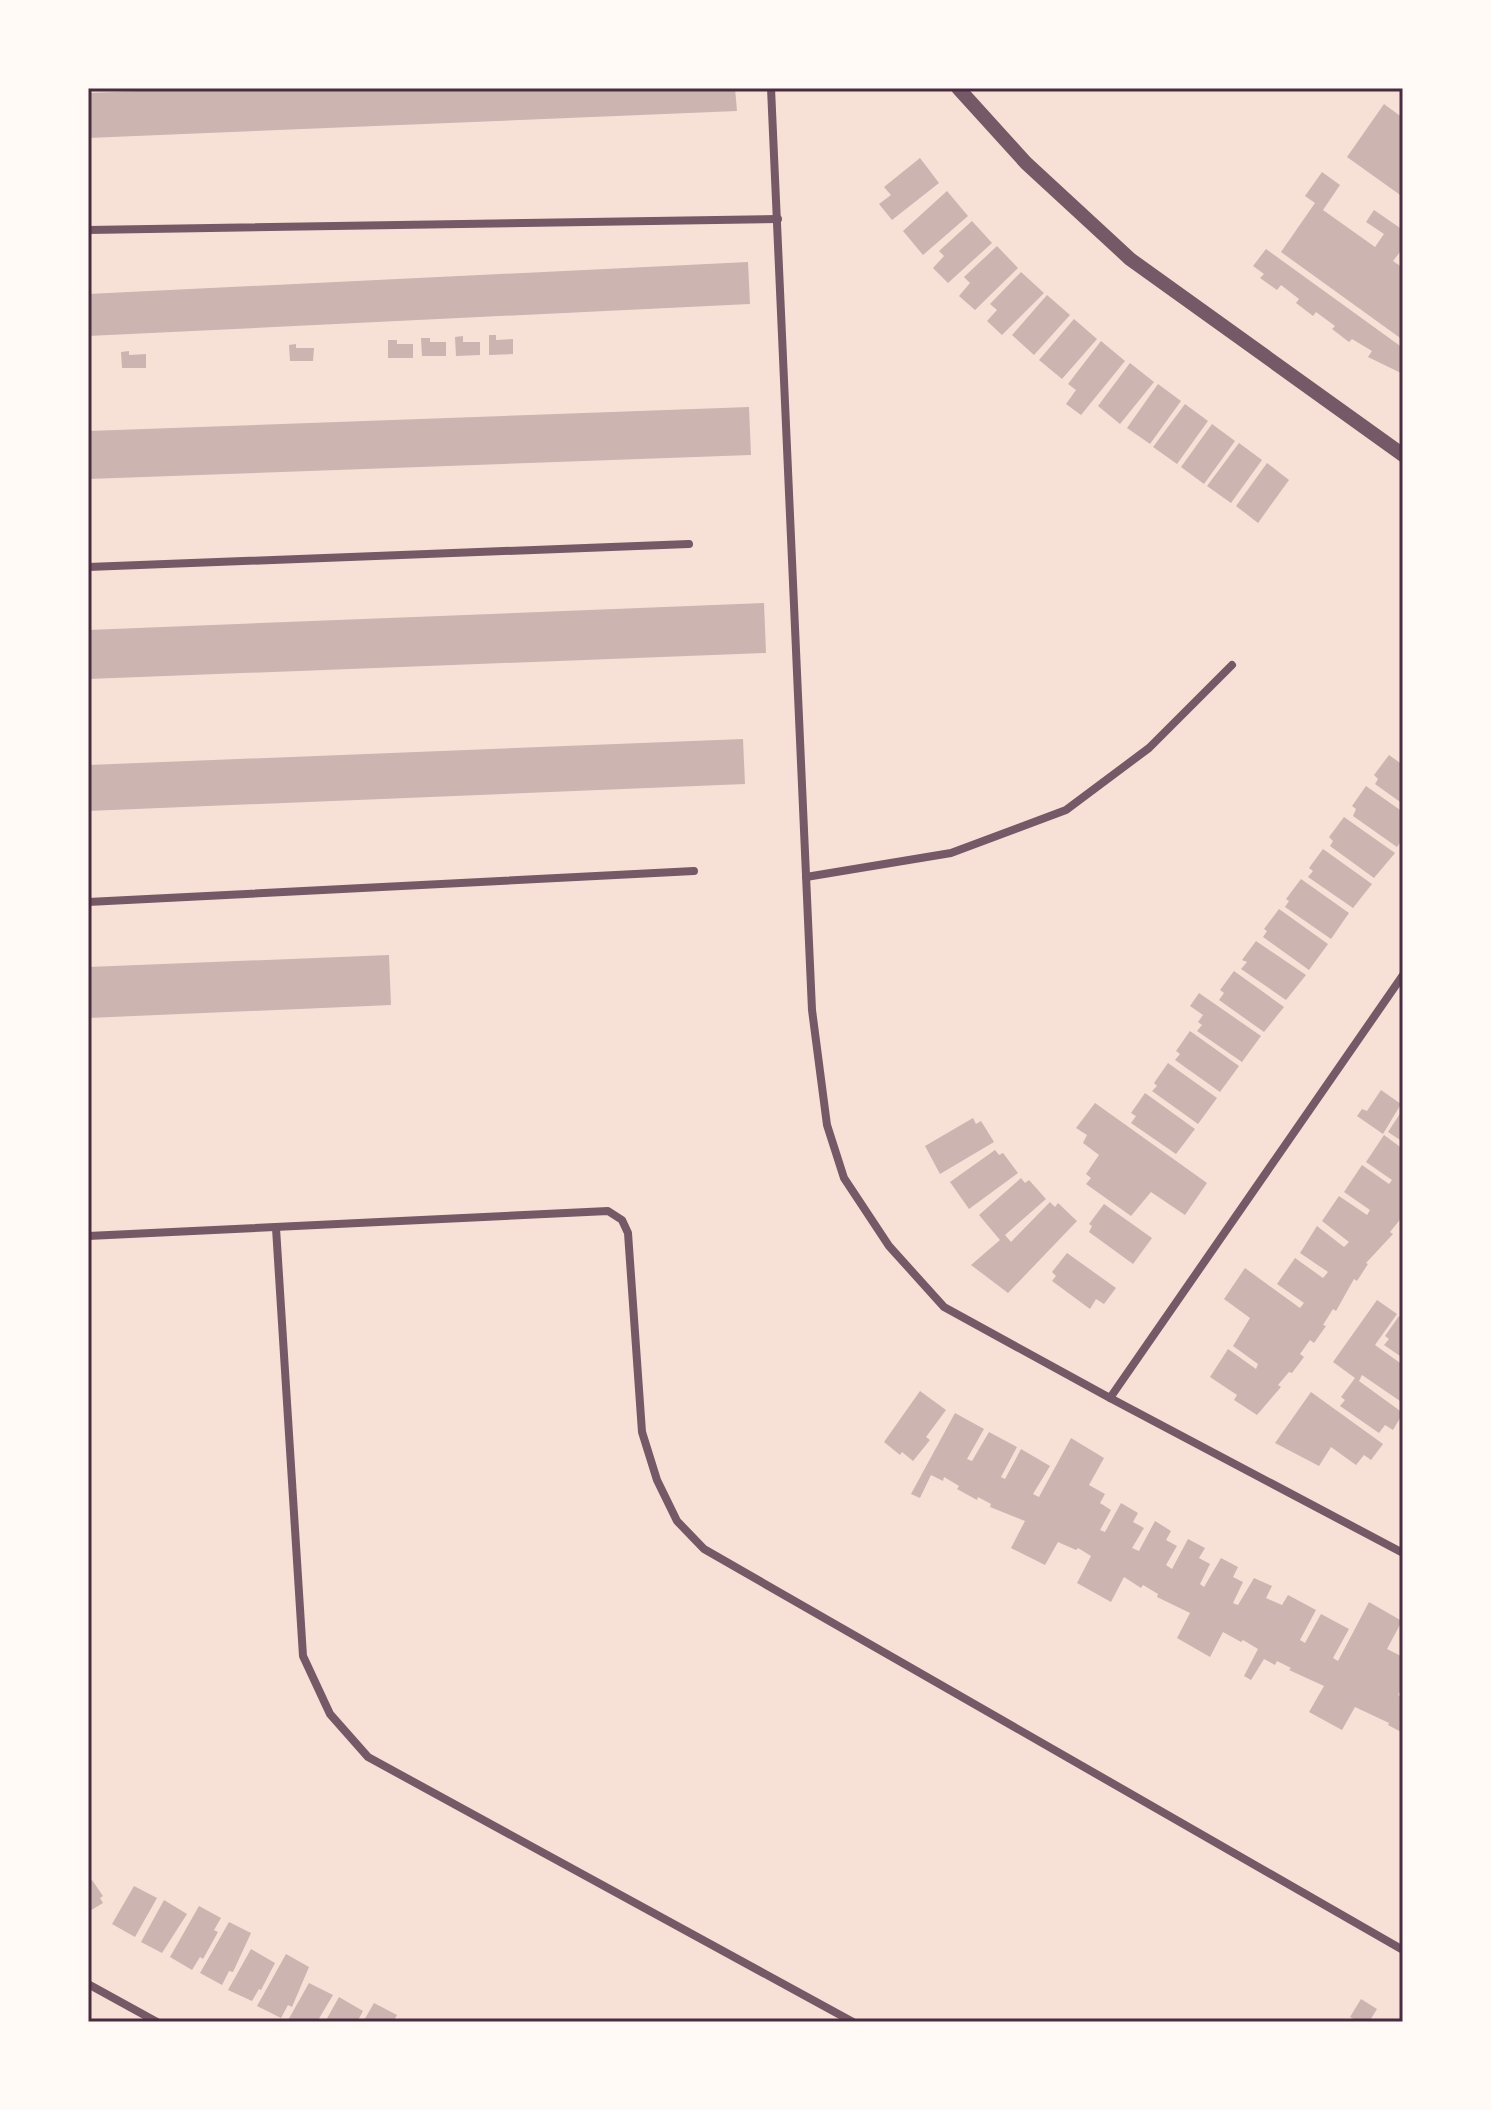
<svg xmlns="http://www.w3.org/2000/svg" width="1491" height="2110" font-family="'Varela Round',sans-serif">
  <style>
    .building { fill: #ccb4b1 }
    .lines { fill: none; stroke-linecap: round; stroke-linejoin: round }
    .minor { stroke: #755966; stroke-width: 8 }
    .tertiary { stroke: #755966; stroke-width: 14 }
    .neatline { fill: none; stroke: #4a2c40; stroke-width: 3 }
  </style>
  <rect width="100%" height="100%" fill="#f7e1d7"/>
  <!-- building -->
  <g class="building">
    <polygon points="220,88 735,88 737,111 88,138 88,93"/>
    <polygon points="1384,104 1403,118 1403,197 1347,157"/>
    <polygon points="920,158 939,183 892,220 879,204 891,195 884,187"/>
    <polygon points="1322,172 1340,185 1323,210 1375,247 1384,234 1366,222 1374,210 1403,230 1403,248 1393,261 1403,268 1403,340 1281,252 1315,203 1305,196"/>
    <polygon points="947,191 968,216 923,255 903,231"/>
    <polygon points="972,221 992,243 948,283 933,268 944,256 939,251"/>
    <polygon points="997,246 1018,268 975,310 959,296 970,283 964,277"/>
    <polygon points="1266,249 1403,348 1403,374 1368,357 1372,351 1352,339 1349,342 1332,329 1335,326 1316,312 1313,316 1296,303 1299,299 1281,285 1277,290 1260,278 1264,274 1253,266"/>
    <polygon points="748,262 750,304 88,336 88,294"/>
    <polygon points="1021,272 1044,293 1002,335 987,321 997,310 990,304"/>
    <polygon points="1047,295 1070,315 1034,355 1012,335"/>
    <polygon points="1074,319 1097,339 1062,379 1039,360"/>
    <polygon points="489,335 496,335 496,340 513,339 513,354 489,355"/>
    <polygon points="463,336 463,342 480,342 480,355 456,356 455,337"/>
    <polygon points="421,338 430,338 430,342 446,342 446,356 422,356"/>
    <polygon points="388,340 397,340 397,344 413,344 413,358 388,358"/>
    <polygon points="1101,341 1125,361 1081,415 1066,404 1076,390 1068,384"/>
    <polygon points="296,344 296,348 314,348 313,361 290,361 289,345"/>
    <polygon points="129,351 129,355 146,354 146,368 122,368 121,352"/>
    <polygon points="1130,363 1154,382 1120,424 1098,406"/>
    <polygon points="1158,384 1181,401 1150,444 1127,428"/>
    <polygon points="1185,404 1208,421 1177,464 1153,447"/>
    <polygon points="749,407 751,455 88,479 88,431"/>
    <polygon points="1212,424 1235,441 1204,484 1181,467"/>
    <polygon points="1239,443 1262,460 1231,503 1207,486"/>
    <polygon points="1267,463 1289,480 1258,523 1236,506"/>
    <polygon points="764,603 766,653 88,679 88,630"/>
    <polygon points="743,739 745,784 88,811 88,765"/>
    <polygon points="1389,755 1403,765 1403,804 1375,784 1378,779 1374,775"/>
    <polygon points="1366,786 1403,812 1403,838 1397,847 1353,816 1356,809 1352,806"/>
    <polygon points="1344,817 1395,853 1374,878 1330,846 1333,841 1329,837"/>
    <polygon points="1323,849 1372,884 1353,908 1308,877 1313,871 1309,868"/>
    <polygon points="1301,879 1349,913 1331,939 1285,907 1289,901 1286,899"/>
    <polygon points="1279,909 1328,944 1309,970 1263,937 1267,931 1264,929"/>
    <polygon points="1256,941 1306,975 1286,1000 1241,969 1247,962 1242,960"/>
    <polygon points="389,955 391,1005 88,1018 88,967"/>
    <polygon points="1234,971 1284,1007 1264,1032 1219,1000 1224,993 1220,990"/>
    <polygon points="1199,993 1261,1036 1242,1062 1197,1031 1202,1025 1198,1022 1203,1015 1190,1006"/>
    <polygon points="1190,1031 1239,1066 1220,1092 1175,1060 1180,1054 1176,1051"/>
    <polygon points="1168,1063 1217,1098 1198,1124 1152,1091 1157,1086 1154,1083"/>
    <polygon points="1381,1090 1401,1104 1383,1134 1357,1116 1362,1109 1367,1111"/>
    <polygon points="1145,1093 1195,1129 1176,1154 1131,1123 1136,1116 1131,1113"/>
    <polygon points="1095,1103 1207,1183 1185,1215 1151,1192 1131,1216 1086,1184 1091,1178 1086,1174 1099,1155 1083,1143 1087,1135 1076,1128"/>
    <polygon points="1403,1109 1403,1142 1388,1132"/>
    <polygon points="973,1118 976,1124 981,1121 994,1142 940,1174 925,1146"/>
    <polygon points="1384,1135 1403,1149 1403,1216 1390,1232 1393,1234 1366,1263 1368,1264 1357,1281 1354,1279 1336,1311 1333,1309 1323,1325 1326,1326 1314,1343 1310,1340 1300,1354 1304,1357 1292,1373 1289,1372 1278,1385 1281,1387 1257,1415 1234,1400 1237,1395 1210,1377 1228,1349 1256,1369 1258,1364 1233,1346 1250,1318 1224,1299 1245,1268 1300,1308 1304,1303 1277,1284 1295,1258 1323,1278 1328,1272 1300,1253 1317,1226 1344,1247 1349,1242 1322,1221 1339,1196 1367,1215 1370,1210 1344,1192 1362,1165 1389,1184 1392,1180 1366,1162"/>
    <polygon points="995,1150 999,1155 1003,1153 1018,1173 969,1209 950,1182"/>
    <polygon points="1021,1178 1025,1183 1029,1180 1046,1199 1005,1235 1011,1242 1050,1202 1055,1207 1058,1203 1077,1221 1008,1293 971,1265 1000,1240 979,1215"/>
    <polygon points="1104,1204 1152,1238 1133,1264 1089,1232 1092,1226 1089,1224"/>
    <polygon points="1067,1253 1116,1288 1104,1304 1096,1299 1090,1309 1052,1281 1056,1276 1052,1272"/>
    <polygon points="1377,1300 1397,1314 1375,1345 1403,1365 1403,1397 1400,1401 1362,1375 1359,1381 1403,1413 1393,1430 1385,1425 1379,1433 1340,1406 1345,1400 1341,1397 1355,1378 1333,1362"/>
    <polygon points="1399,1316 1403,1319 1403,1358 1384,1345 1389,1339 1385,1336"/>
    <polygon points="920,1391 946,1410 926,1437 930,1440 913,1461 902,1452 900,1455 884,1442"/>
    <polygon points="1311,1392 1383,1444 1371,1460 1364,1455 1356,1465 1331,1447 1319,1466 1275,1443"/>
    <polygon points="955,1413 984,1429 967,1459 972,1461 989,1432 1017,1447 1001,1477 1005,1479 1021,1449 1050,1466 1033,1494 1039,1497 1071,1438 1104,1458 1089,1485 1105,1494 1100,1503 1111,1510 1100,1530 1105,1532 1121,1503 1138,1513 1133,1522 1144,1528 1132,1548 1139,1551 1155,1521 1171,1531 1166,1540 1177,1546 1166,1565 1172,1569 1188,1539 1205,1548 1199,1558 1210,1564 1200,1584 1204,1587 1221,1558 1238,1567 1233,1577 1243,1582 1233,1603 1238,1605 1254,1578 1272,1586 1266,1598 1282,1605 1288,1595 1316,1610 1300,1640 1305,1643 1321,1614 1349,1629 1333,1658 1338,1661 1369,1602 1402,1621 1387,1649 1403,1657 1403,1686 1398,1695 1403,1698 1403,1733 1388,1725 1389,1723 1355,1707 1342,1730 1309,1712 1324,1686 1289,1670 1291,1668 1277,1661 1275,1665 1264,1659 1251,1680 1244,1676 1258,1649 1243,1640 1241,1642 1223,1632 1210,1657 1177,1638 1190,1613 1157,1597 1158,1594 1143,1585 1141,1588 1124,1577 1111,1602 1077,1583 1091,1556 1078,1548 1076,1550 1058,1542 1045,1565 1011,1548 1025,1521 990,1507 991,1504 978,1497 977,1500 957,1489 959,1486 944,1477 943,1481 931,1475 920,1498 911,1494"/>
    <polygon points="92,1880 103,1896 100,1898 103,1903 88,1912 88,1883"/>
    <polygon points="134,1886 157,1898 135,1937 112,1924"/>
    <polygon points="164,1900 187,1914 162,1953 141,1942"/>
    <polygon points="199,1906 221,1918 214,1930 218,1932 203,1959 200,1957 192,1970 170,1957"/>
    <polygon points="229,1922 251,1933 233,1972 229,1971 222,1985 200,1973"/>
    <polygon points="251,1949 275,1963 261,1990 259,1989 252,2001 228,1990"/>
    <polygon points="286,1954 309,1967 292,2007 288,2005 281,2018 257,2006"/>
    <polygon points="309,1983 333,1995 317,2022 287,2022"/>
    <polygon points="339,1997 363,2011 357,2022 325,2022"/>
    <polygon points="1361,1999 1377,2009 1369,2022 1359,2022 1350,2017"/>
    <polygon points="374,2003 397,2015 393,2022 363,2022"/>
  </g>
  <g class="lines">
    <!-- minor -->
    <g class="minor">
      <polyline points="771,88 812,1010 827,1125 844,1178 889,1246 944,1307 1110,1398 1403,1553"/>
      <polyline points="88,230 778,219"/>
      <polyline points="88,567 689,544"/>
      <polyline points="806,877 951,853 1066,810 1149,748 1232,665"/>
      <polyline points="88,902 694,871"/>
      <polyline points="276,1228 303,1656 330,1714 368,1757 853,2022"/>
      <polyline points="88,1236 608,1211 622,1220 628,1233 642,1432 657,1480 677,1521 704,1549 1403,1950"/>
      <polyline points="1110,1398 1403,975"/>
      <polyline points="88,1984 157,2022"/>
    </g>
    <!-- tertiary -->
    <polyline class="tertiary" points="958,88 1026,163 1130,259 1403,455"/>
  </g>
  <!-- border -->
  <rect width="1491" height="2110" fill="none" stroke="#fffaf5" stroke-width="180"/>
  <rect x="90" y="90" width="1311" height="1930" class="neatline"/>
</svg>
